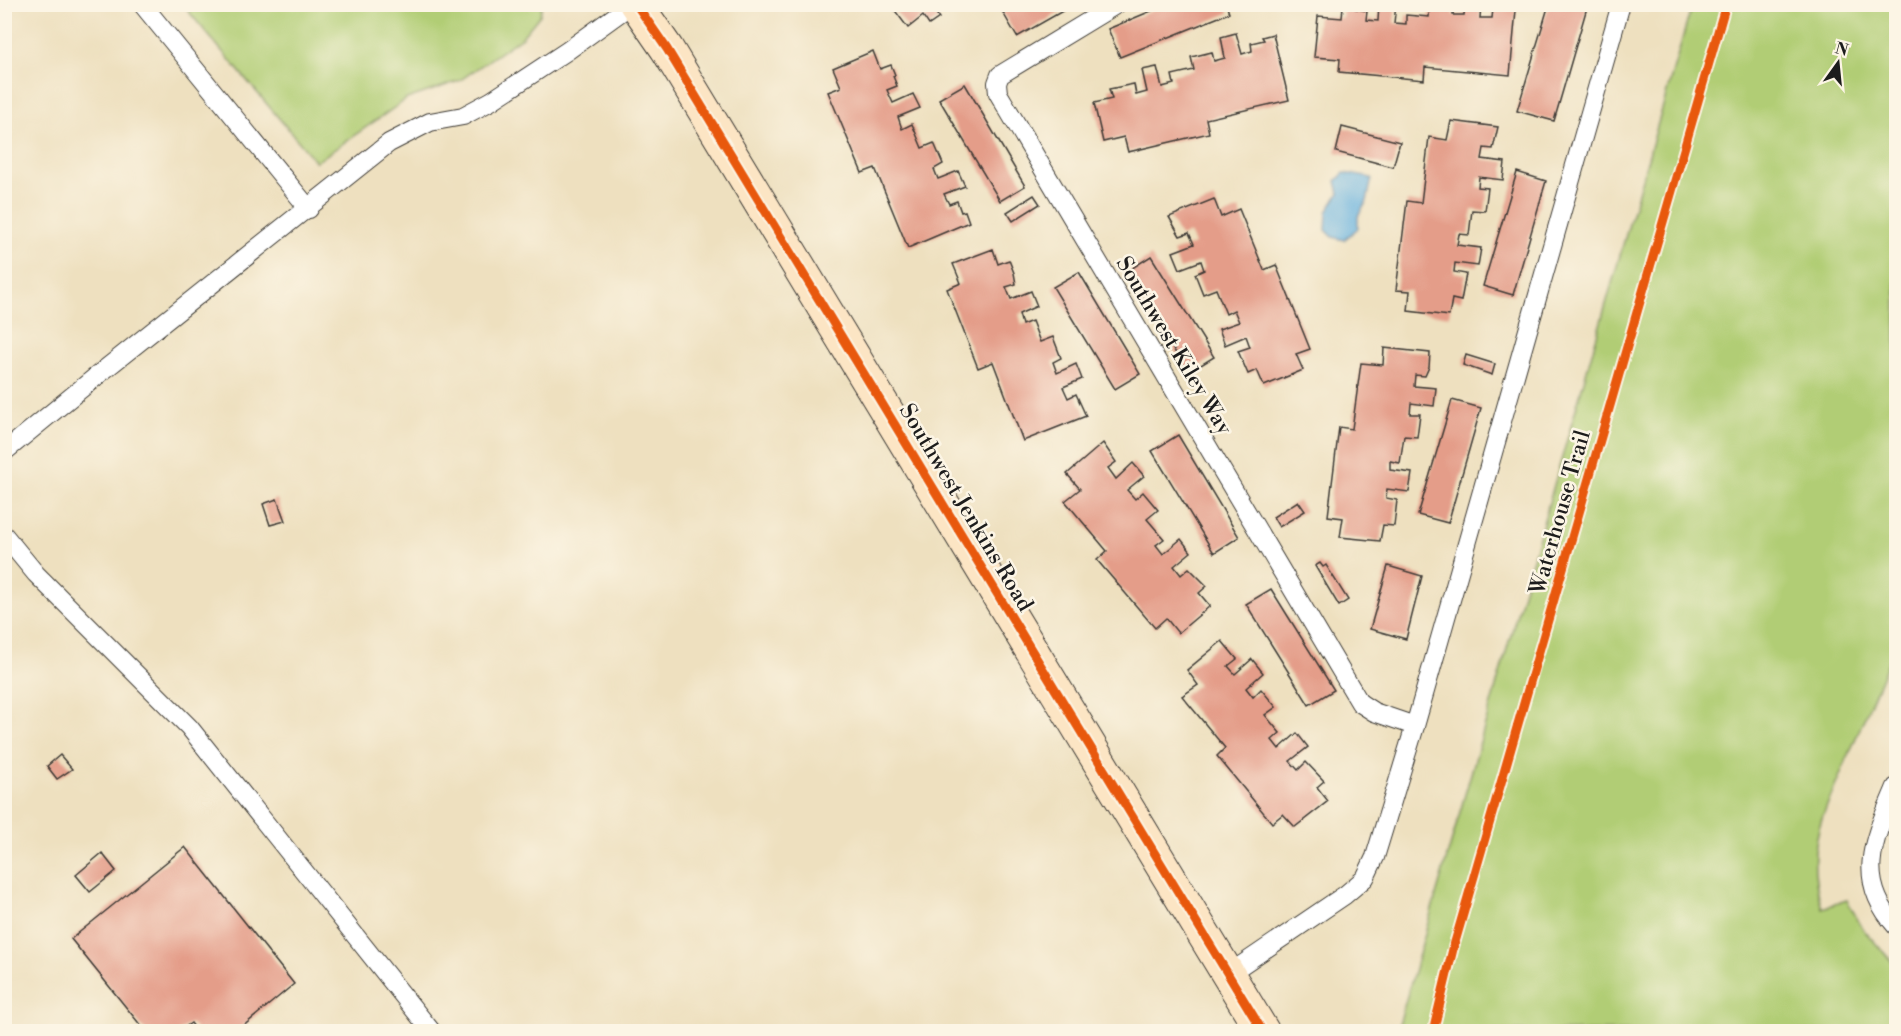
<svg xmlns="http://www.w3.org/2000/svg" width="1901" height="1036" font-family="'Libre Bodoni',serif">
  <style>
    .green { fill: #b1cd74; stroke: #667448; stroke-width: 1.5 }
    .water { fill: #65b0de; stroke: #40667d; stroke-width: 1.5 }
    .building { fill: #e49d89 }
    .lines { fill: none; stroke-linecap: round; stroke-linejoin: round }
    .service-casing { stroke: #3c3934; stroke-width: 20 }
    .secondary-casing { stroke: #3c3934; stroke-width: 35 }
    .service { stroke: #fff; stroke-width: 18 }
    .secondary { stroke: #fce5c4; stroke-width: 33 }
    .cycleway-casing { stroke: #fcf5e5; stroke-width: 13 }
    .cycleway { stroke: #e8590c; stroke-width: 9 }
    .labels { text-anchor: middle; stroke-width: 5; stroke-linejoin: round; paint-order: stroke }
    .street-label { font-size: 22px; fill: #1c1c1c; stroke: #fcf5e5 }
  </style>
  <rect width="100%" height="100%" fill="#fcf5e5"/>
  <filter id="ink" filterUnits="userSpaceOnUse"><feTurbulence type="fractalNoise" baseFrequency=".0167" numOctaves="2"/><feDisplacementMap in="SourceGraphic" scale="12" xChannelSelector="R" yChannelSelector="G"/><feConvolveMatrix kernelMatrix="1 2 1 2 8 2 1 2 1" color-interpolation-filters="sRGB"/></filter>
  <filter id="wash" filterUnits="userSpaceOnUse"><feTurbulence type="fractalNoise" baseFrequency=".008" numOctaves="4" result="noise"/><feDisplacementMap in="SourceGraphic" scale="24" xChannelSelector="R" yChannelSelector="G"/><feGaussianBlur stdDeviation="1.35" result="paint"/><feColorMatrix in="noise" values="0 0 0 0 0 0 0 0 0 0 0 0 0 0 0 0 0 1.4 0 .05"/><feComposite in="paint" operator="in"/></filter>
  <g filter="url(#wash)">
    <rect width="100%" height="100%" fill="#eee0bf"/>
    <!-- green -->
    <g class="green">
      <polygon points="183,5 542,5 540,15 522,37 459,81 407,99 316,162"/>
      <path d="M1692 5H1896V644L1823 815C1812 847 1812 875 1822 908L1847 900 1863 929 1896 966V1031H1397Z"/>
    </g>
    <!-- water -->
    <polygon class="water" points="1344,173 1372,178 1367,201 1358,216 1358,228 1344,240 1333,237 1326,230 1327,212 1339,193 1336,181"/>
    <g id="blocks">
      <!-- building -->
      <g class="building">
        <polygon points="890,4 946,4 948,7 937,15 939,18 929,25 923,16 908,28"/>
        <polygon points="1013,4 1075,4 1017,37 1002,11"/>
        <polygon points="1168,4 1226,4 1229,13 1120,57 1108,29"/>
        <polygon points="1379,4 1396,4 1394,23 1406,24 1406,15 1429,17 1430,4 1453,5 1453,15 1464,15 1465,4 1481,4 1480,18 1492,18 1493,9 1516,10 1510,75 1425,67 1424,80 1339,72 1340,59 1314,57 1318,16 1342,18 1343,6 1367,11 1366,20 1378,21"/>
        <polygon points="1549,4 1588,4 1554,121 1517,111"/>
        <polygon points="1236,33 1242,54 1252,51 1251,43 1264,40 1262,37 1273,34 1289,100 1206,119 1209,133 1128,152 1124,137 1103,142 1094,103 1112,99 1109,89 1134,84 1136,95 1147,92 1142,70 1157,67 1162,87 1174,84 1172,75 1194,70 1191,57 1212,52 1214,61 1225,58 1221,37"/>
        <polygon points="873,51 880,69 891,65 895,75 893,76 897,86 887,90 893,103 913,94 920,108 898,117 902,129 912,124 922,148 934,143 943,164 934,169 938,179 958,171 965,186 944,194 949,204 957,201 961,212 965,211 969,222 908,248 875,168 862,173 828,92 841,87 833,68"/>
        <polygon points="965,84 1025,186 1000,201 939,99"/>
        <polygon points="1451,121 1498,127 1493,149 1484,148 1482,159 1505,162 1503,180 1479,177 1478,187 1488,188 1485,211 1472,210 1469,235 1459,234 1457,245 1481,248 1478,266 1455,263 1454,272 1466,274 1461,301 1452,299 1449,316 1408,311 1410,291 1396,290 1407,201 1421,203 1429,137 1447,140"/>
        <polygon points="1342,127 1400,142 1393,167 1336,152"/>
        <polygon points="1517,172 1546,181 1513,295 1483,286"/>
        <polygon points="1034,195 1040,204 1013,221 1007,212"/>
        <polygon points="1214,199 1221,217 1239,209 1264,270 1276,265 1310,349 1296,354 1303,370 1264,386 1257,370 1248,374 1238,351 1250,347 1246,336 1225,345 1219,329 1239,322 1234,310 1226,314 1216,289 1203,294 1195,274 1204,270 1201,261 1180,269 1173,252 1194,244 1189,233 1180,236 1169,217"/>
        <polygon points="993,249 998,264 1009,260 1014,273 1016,284 1006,287 1011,299 1031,291 1037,306 1019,314 1022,325 1032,321 1040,342 1053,337 1061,358 1053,362 1057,373 1076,364 1082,379 1063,387 1068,398 1076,394 1086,416 1023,441 993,362 978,368 947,289 961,283 953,264"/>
        <polygon points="1151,256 1214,357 1188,373 1126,272"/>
        <polygon points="1079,272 1140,374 1115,389 1053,287"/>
        <polygon points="1384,348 1430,353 1429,367 1425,376 1415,375 1414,386 1436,388 1434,406 1411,403 1410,414 1420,414 1417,437 1404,436 1400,463 1390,461 1390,470 1412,473 1409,492 1387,489 1386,498 1397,500 1394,526 1383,525 1380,541 1340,537 1343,518 1328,516 1339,427 1352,429 1361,363 1383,365"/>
        <polygon points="1466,355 1495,364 1492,375 1463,365"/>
        <polygon points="1452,400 1481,408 1448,523 1418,515"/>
        <polygon points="1178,435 1239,537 1214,553 1152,451"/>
        <polygon points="1103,443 1116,462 1108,468 1116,479 1133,463 1144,476 1127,490 1135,499 1143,492 1158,510 1147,519 1164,539 1156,545 1163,554 1181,539 1191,552 1174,566 1181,575 1189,568 1207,586 1199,593 1210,606 1178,633 1166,618 1155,628 1097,560 1107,551 1065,501 1080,489 1067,474"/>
        <polygon points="277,499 285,521 270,525 263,504"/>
        <polygon points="1298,501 1305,511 1279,527 1273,517"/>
        <polygon points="1320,563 1323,567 1326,565 1348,600 1339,606 1315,566"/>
        <polygon points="1388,566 1422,576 1406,639 1370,629"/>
        <polygon points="1271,589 1334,690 1309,705 1246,604"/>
        <polygon points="1222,641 1237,659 1228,666 1235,674 1252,659 1263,673 1246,688 1253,697 1261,689 1276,707 1265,715 1280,733 1272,740 1279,749 1297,733 1308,747 1290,761 1298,770 1306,762 1324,781 1317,787 1328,801 1295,827 1283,814 1272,823 1217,756 1225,748 1182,696 1198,685 1187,670"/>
        <polygon points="60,755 72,769 57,779 47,766"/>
        <polygon points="185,847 294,984 236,1032 198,1032 191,1023 178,1032 146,1032 71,939"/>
        <polygon points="102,853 116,871 90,892 76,875"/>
      </g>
    </g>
  </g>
  <g filter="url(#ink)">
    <use href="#blocks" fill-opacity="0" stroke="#3c3934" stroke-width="1.5"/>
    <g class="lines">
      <defs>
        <g id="service">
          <polyline points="142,4 309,209"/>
          <polyline points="1117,4 1000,75 997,83 998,93 1360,703 1374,712 1415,726"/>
          <polyline points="4,452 104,370 389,143 430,122 463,116 491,101 567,51 632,4"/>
          <polyline points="4,535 36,574 189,727 432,1032"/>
          <path d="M1896 787C1875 837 1853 878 1896 926"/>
          <polyline points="1227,975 1345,895 1365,878 1375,857 1415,726 1621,4"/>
        </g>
        <polyline id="secondary" points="636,4 667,49 1263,1032"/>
      </defs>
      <!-- service casing -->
      <use href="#service" class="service-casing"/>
      <!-- secondary casing -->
      <use href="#secondary" class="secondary-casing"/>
      <!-- service -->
      <use href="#service" class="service"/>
      <!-- secondary -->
      <use href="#secondary" class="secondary"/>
      <defs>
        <g id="cycleway">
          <polyline points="636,4 667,49 1263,1032"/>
          <polyline points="1433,1032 1453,949 1726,4"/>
        </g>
      </defs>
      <!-- cycleway casing -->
      <use href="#cycleway" class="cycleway-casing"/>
      <!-- cycleway -->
      <use href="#cycleway" class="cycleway"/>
    </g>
  </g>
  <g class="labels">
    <!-- street labels -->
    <g class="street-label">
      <text transform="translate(1175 345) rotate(59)" y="8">Southwest Kiley Way</text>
      <text transform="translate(967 507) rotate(59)" y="8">Southwest Jenkins Road</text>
      <text transform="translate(1559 512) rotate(-74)" y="8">Waterhouse Trail</text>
    </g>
  </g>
  <!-- margin -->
  <rect width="1901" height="1036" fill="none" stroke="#fcf5e5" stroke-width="24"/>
  <!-- north arrow -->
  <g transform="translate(1838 63) rotate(15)" stroke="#fcf5e5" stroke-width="4.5" paint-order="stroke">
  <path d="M0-4.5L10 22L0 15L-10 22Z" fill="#1c1c1c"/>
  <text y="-9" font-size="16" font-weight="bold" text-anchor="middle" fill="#1c1c1c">N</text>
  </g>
</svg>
